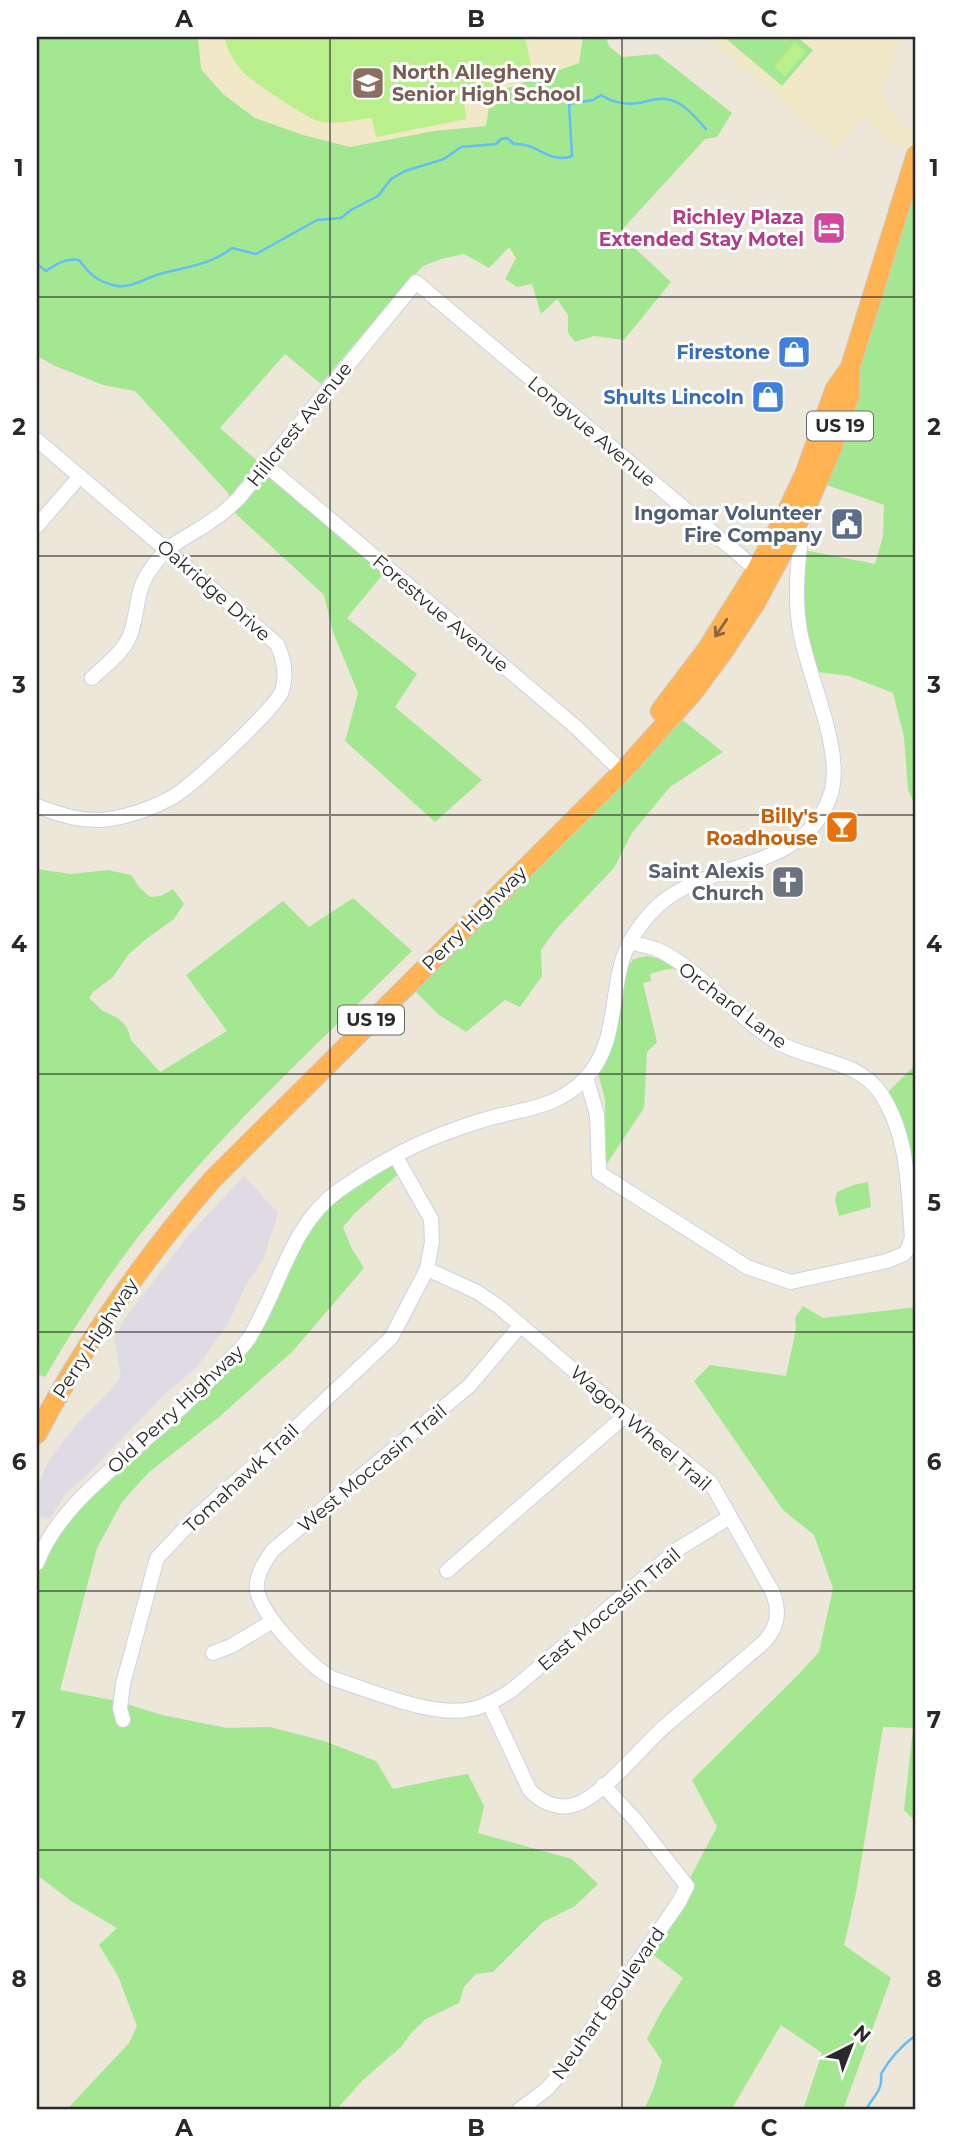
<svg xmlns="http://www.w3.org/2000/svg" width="953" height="2147" font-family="Montserrat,sans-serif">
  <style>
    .industrial { fill: #dfdbe4 }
    .education { fill: #f0e8c7 }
    .green { fill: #a3e891 }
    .pitch { fill: #b9f08c }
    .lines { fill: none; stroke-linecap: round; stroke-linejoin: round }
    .stream { stroke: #63bdf8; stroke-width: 2.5 }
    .minor-casing { stroke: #cfd0e4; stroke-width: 16 }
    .highway-casing { stroke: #ccc; stroke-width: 21 }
    .minor { stroke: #fff; stroke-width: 14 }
    .highway { stroke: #ffb352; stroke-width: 19 }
    .oneway { stroke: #89673b }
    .grid { fill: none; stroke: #292929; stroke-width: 2; stroke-opacity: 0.55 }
    .labels { text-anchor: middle; stroke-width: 6; stroke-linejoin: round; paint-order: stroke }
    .shield { fill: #fff; stroke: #696969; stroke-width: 2 }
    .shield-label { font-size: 18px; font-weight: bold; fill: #292929 }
    .education-label { font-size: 19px; font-weight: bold; fill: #785e54; stroke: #fff; text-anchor: start }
    .hotel-label { font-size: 19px; font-weight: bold; fill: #b23c85; stroke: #fff; text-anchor: end }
    .shop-label { font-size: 19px; font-weight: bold; fill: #366cbe; stroke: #fff; text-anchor: end }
    .street-label { font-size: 19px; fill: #292929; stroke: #fff }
    .service-label { font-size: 19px; font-weight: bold; fill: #4e5e75; stroke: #fff; text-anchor: end }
    .food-label { font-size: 19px; font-weight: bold; fill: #c56008; stroke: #fff; text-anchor: end }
    .worship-label { font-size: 19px; font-weight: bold; fill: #5b616d; stroke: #fff; text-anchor: end }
    .neatline { fill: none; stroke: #292929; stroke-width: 2.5 }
    .grid-label { font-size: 23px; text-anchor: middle; font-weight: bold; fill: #292929 }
  </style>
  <rect width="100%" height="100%" fill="#ede7d9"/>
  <!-- industrial -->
  <polygon class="industrial" points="244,1176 278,1213 264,1258 246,1285 228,1324 197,1367 165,1394 86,1476 64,1495 50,1519 37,1516 37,1490 47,1463 74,1427 106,1395 121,1376 114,1338 126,1317 187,1237"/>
  <!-- education -->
  <g class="education">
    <polygon points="198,37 583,37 579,63 556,73 486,126 434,131 350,147 303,135 255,118 223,94 201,69"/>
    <polygon points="706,37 901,37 881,96 903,126 916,136 916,143 904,148 892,145 864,115 837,150"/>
  </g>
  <!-- green -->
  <g class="green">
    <polygon points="37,37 198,37 201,69 223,94 255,118 303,135 350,147 434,131 486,126 491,94 579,63 583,37 606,37 609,46 622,57 657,54 732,113 717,137 705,139 619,233 671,282 624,340 594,336 575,342 568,333 568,315 557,299 541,314 532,284 517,287 505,279 516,258 509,247 489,268 464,254 441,259 423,266 388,304 321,384 285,354 220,428 384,573 347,618 417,674 395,707 482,780 435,822 345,741 358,693 333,632 324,595 236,514 228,493 135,391 103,385 55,366 37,356"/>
    <polygon points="724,37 797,37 813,50 782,86"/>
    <polygon points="916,155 916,799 913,801 908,790 904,737 893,693 849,676 810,671 799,549 875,564 883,536 884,505 818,482"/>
    <polygon points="680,718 723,752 670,787 632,833 614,868 557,928 541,950 542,976 520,1007 505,1000 466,1032 439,1015 412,988"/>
    <path d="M37 869 71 874 108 870 131 875 140 888 150 897 161 896 173 889 184 904 174 919 146 939 128 955 113 977 93 992 89 998 103 1011 118 1018 127 1027 131 1040 160 1072 227 1031 186 975 283 901 309 927 353 898 412 951C325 1037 234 1120 156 1215 114 1265 78 1321 45 1377L37 1374Z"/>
    <path d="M646 956 663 959 677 969C666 968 659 972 650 974L651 981 643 983 657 1042 647 1052 644 1108 606 1165 605 1099 598 1073 613 1045 618 1024 626 968 634 959Z"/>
    <polygon points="916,1064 916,1173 902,1119 888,1092"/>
    <polygon points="396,1157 403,1170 355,1213 343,1227 351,1247 364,1268 293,1351 218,1418 148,1473 122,1502 97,1548 60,1690 117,1701 162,1715 227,1728 270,1727 324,1741 376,1761 393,1789 444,1778 468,1774 484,1806 478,1833 572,1859 598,1884 575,1906 543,1922 493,1972 476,1974 464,1987 459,2003 426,2019 412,2032 402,2046 363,2080 336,2110 72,2110 69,2107 129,2043 137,2026 118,1976 99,1945 117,1928 71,1901 37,1875 37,1560 49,1537 248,1340 316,1211"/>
    <polygon points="868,1182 871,1207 839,1216 835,1200 837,1192 853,1185"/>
    <polygon points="803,1306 823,1318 916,1307 916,1822 904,1810 913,1728 883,1727 856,1893 844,1945 891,1978 843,2110 803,2110 822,2053 781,2025 731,2110 644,2110 653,2090 662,2061 647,2039 661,2012 683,1978 651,1953 679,1916 691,1876 717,1827 692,1780 798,1675 819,1652 833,1588 814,1535 783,1510 694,1381 710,1365 786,1376 796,1329 795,1318"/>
  </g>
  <!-- pitch -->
  <g class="pitch">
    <path d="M225 37H525L532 70 464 103 466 119 376 137 372 118C355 120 335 125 318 121 306 118 255 83 245 74 237 66 225 48 225 37Z"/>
    <polygon points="795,42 806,52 785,76 774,67"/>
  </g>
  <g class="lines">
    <!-- stream -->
    <g class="stream">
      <path d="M37 264 46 271C56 264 66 258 79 260 89 273 96 281 113 285 129 290 145 278 160 274 185 267 211 265 232 248L256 254 317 220 341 218 351 210 378 196 391 179 405 171 444 159 461 147 496 144 501 139 507 138 514 144C536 142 551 165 572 156L569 104 593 100 601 95C611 102 626 105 638 103 648 102 656 97 666 99 683 101 695 117 706 129"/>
      <path d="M866 2110C873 2096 883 2091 881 2074 890 2058 901 2046 916 2035"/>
    </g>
    <defs>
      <g id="minor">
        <path d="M37 440 277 644C284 659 287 675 282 691 276 708 189 789 171 798 152 808 131 816 110 819 85 823 60 815 37 806"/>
        <polyline points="266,465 577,728 614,764"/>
        <polyline points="37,526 80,476"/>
        <path d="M92 678C105 666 121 654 129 638 138 618 135 594 147 575 168 540 188 539 217 517 225 512 231 505 238 499L416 282 763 575"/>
        <path d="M586 1077 597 1115 599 1173 747 1267 791 1282 887 1261 904 1254 908 1249 912 1238C908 1190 909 1136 881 1094 859 1060 812 1061 779 1043 736 1019 700 968 656 949 648 946 638 945 630 942"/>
        <path d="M427 1269 477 1292 498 1306 626 1415 711 1483 773 1593C780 1612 778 1627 764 1642 731 1671 698 1698 665 1726 641 1747 605 1793 577 1804 559 1811 540 1802 529 1789L489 1703"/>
        <path d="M521 1325 469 1386 273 1550C265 1561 255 1576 257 1590 261 1615 311 1668 334 1679 373 1691 432 1718 472 1709 487 1706 500 1698 512 1690L678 1549 730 1517"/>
        <path d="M37 1563C56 1513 101 1479 140 1444 168 1421 195 1396 219 1370 229 1360 241 1350 249 1338 279 1291 290 1225 338 1191 368 1170 406 1148 440 1135 453 1130 467 1125 480 1121 520 1108 554 1111 586 1078 614 1047 611 1008 620 969 625 944 642 920 661 903 714 859 808 870 831 793 844 750 808 677 800 631 794 595 798 559 803 523"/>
        <polyline points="447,1571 626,1415"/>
        <polyline points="213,1653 231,1646 273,1621"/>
        <polyline points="123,1720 120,1708 123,1684 157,1558 195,1518 287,1436 391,1338 427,1269 432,1242 431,1219 396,1157"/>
        <polyline points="519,2110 547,2089 564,2069 679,1902 687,1886 637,1822 603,1785"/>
      </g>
      <g id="highway">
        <polyline points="660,711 707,649 757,569 782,522 805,473 835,389 850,368"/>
        <path d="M37 1434C85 1342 144 1259 212 1180L622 772 692 694 723 652 755 604 804 513 831 451 850 394V368L916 155"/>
      </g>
    </defs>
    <!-- minor casing -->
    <use href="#minor" class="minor-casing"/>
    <!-- highway casing -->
    <use href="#highway" class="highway-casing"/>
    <!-- minor -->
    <use href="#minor" class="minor"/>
    <!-- highway -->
    <use href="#highway" class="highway"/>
  </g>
  <!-- one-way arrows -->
  <defs><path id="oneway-shaft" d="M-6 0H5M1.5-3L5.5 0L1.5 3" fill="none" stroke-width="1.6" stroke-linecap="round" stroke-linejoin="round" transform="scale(1.75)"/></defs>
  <use class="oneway" href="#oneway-shaft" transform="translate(721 628) rotate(124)"/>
  <!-- grid -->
  <path class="grid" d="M330 37V2110M622 37V2110M37 297H916M37 556H916M37 815H916M37 1074H916M37 1332H916M37 1591H916M37 1850H916"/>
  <!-- icons -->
  <defs>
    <symbol id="school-square" viewBox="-11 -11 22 22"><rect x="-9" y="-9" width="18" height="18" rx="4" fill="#8d6e63" stroke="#fff"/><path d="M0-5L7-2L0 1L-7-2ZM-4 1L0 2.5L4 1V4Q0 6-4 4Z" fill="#fff"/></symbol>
    <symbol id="hotel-square" viewBox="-11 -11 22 22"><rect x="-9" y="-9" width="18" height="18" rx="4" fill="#d1479c" stroke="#fff"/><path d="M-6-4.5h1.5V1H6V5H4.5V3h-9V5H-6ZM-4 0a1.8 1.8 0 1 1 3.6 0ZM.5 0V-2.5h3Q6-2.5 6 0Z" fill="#fff"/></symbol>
    <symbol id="shop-square" viewBox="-11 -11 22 22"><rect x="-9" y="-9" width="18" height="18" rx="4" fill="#3f7fe0" stroke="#fff"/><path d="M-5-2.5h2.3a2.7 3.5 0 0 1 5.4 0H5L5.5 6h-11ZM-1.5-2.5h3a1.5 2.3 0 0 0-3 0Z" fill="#fff"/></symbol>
    <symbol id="civic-square" viewBox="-11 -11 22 22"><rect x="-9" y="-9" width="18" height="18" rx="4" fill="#5c6f8a" stroke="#fff"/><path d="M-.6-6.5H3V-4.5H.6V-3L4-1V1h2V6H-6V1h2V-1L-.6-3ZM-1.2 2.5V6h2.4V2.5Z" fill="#fff"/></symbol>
    <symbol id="bar-square" viewBox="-11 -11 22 22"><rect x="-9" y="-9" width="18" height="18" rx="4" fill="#e8710a" stroke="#fff"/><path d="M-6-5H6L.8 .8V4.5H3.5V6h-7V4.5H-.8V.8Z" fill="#fff"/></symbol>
    <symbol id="church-square" viewBox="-11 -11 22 22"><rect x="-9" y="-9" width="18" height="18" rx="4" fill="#6b7280" stroke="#fff"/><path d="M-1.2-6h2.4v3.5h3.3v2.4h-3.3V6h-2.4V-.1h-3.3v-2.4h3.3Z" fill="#fff"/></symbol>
  </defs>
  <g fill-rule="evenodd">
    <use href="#school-square" x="349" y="64" width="38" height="38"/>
    <use href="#hotel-square" x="810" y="209" width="38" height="38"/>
    <use href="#shop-square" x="775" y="333" width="38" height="38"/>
    <use href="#shop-square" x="749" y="378" width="38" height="38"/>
    <use href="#civic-square" x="828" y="505" width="38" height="38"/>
    <use href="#bar-square" x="823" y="808" width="38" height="38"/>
    <use href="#church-square" x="769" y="863" width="38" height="38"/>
  </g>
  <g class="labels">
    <!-- shield labels -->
    <g class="shield">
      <rect x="807" y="411.5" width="66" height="29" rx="5"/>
      <rect x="338" y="1005.5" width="66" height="29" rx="5"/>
    </g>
    <g class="shield-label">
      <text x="840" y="432">US 19</text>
      <text x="371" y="1026">US 19</text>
    </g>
    <!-- education labels -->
    <g class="education-label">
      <text x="392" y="79">North Allegheny<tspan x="392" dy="22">Senior High School</tspan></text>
    </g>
    <!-- hotel labels -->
    <g class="hotel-label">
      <text x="804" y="224">Richley Plaza<tspan x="804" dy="22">Extended Stay Motel</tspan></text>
    </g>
    <!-- shop labels -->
    <g class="shop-label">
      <text x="770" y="359">Firestone</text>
      <text x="744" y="404">Shults Lincoln</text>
    </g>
    <!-- street labels -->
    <g class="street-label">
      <text transform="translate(299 424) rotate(-51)" y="7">Hillcrest Avenue</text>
      <text transform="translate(592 431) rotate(40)" y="7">Longvue Avenue</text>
      <text transform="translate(214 590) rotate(41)" y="7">Oakridge Drive</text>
      <text transform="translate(441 613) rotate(40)" y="7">Forestvue Avenue</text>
      <text transform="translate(474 918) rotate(-45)" y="7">Perry Highway</text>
      <text transform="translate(733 1005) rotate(37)" y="7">Orchard Lane</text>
      <text transform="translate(95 1338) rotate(-57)" y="7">Perry Highway</text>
      <text transform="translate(175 1409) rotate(-43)" y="7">Old Perry Highway</text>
      <text transform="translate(641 1428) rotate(41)" y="7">Wagon Wheel Trail</text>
      <text transform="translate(372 1468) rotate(-40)" y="7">West Moccasin Trail</text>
      <text transform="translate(241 1478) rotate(-43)" y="7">Tomahawk Trail</text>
      <text transform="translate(609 1609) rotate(-40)" y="7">East Moccasin Trail</text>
      <text transform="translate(608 2003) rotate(-55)" y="7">Neuhart Boulevard</text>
    </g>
    <!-- service labels -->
    <g class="service-label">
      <text x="822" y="520">Ingomar Volunteer<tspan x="822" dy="22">Fire Company</tspan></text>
    </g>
    <!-- food labels -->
    <g class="food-label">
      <text x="818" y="823">Billy's<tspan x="818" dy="22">Roadhouse</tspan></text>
    </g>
    <!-- worship labels -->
    <g class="worship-label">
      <text x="764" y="878">Saint Alexis<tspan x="764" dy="22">Church</tspan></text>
    </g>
  </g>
  <!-- border -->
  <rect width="953" height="2147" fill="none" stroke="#ffffff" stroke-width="77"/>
  <!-- north arrow -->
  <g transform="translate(851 2046) rotate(42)" stroke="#ffffff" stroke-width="5" paint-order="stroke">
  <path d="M0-5L12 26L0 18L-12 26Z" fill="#292929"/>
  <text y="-10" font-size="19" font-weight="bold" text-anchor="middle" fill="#292929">N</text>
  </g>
  <rect x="38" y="38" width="876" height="2070" class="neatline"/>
  <g class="grid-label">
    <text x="184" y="27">A</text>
    <text x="476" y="27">B</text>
    <text x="769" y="27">C</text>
    <text x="19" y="176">1</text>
    <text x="934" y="176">1</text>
    <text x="19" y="435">2</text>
    <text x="934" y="435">2</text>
    <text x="19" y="693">3</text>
    <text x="934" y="693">3</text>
    <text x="19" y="952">4</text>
    <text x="934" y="952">4</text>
    <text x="19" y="1211">5</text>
    <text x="934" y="1211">5</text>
    <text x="19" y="1470">6</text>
    <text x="934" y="1470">6</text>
    <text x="19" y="1728">7</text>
    <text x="934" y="1728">7</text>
    <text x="19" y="1987">8</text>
    <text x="934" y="1987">8</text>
    <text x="184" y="2136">A</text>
    <text x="476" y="2136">B</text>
    <text x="769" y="2136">C</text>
  </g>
</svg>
